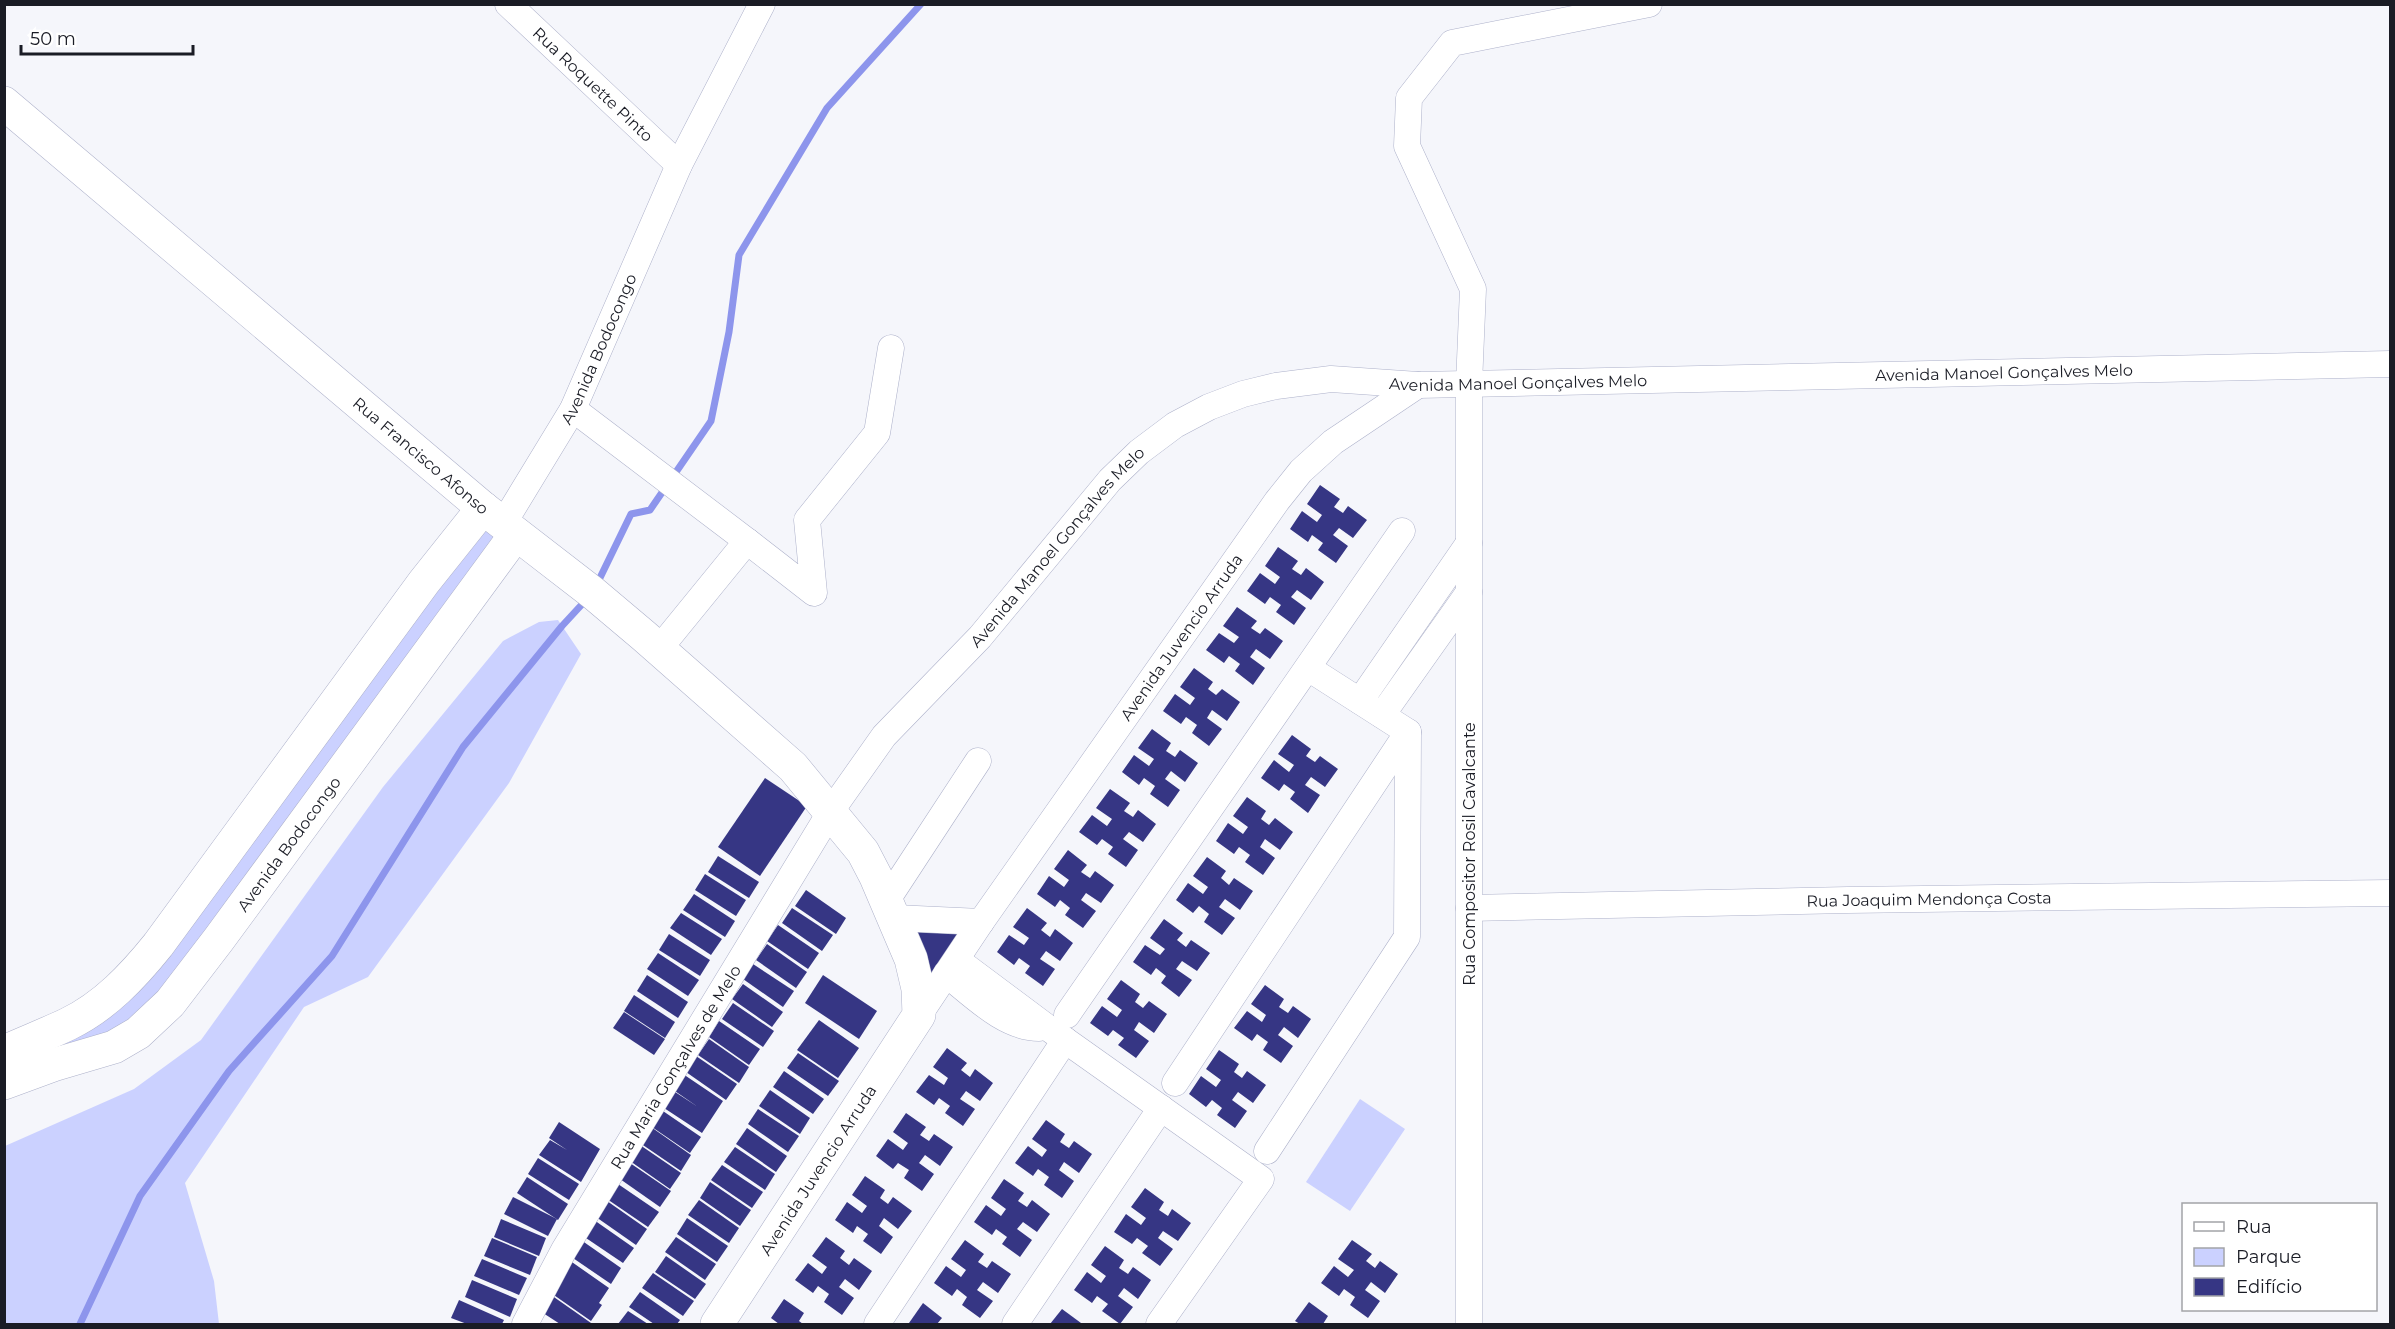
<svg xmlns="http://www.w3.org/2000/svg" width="2395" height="1329" font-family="Montserrat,sans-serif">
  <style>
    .green { fill: #cbd1ff }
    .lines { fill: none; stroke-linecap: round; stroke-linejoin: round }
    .stream { stroke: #8d95ec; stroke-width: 7 }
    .building { fill: #363684 }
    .street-casing { stroke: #adb1ca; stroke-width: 27 }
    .secondary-casing { stroke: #adb1ca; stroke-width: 34 }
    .street { stroke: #fff; stroke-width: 26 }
    .secondary { stroke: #fff; stroke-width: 33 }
    .labels { text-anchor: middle; stroke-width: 6; stroke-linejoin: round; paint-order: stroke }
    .street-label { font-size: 16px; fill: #1a1c25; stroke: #fff }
  </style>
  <rect width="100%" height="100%" fill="#f5f6fb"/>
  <!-- green -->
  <g class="green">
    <polygon points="482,524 499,539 169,991 118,1033 5,1062 92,1022"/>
    <polygon points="558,620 581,654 509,783 368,977 304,1007 185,1183 214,1281 219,1324 5,1324 5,1146 134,1089 201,1040 383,787 503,641 539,622"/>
    <polygon points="1360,1099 1405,1129 1350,1211 1306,1182"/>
  </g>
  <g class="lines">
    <!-- stream -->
    <g class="stream">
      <polyline points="597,584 631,514 650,510 711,421 729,332 739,255 827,108 921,4"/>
      <polyline points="80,1324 140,1196 229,1071 332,956 463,747 562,626 586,600"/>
    </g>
  </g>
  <!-- building -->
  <g class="building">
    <polygon points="1320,485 1340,499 1334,507 1343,513 1348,506 1367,520 1353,538 1339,528 1333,535 1348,546 1336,563 1318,550 1323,543 1312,535 1308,542 1290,529 1302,511 1317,522 1322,515 1307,504"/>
    <polygon points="1278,547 1298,561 1292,569 1301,575 1306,568 1324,582 1311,600 1297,590 1291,597 1306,608 1294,625 1276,612 1281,605 1270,597 1265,604 1247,591 1260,573 1275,584 1280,577 1265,566"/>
    <polygon points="1237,607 1257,621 1251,628 1260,634 1265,628 1283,641 1270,659 1256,649 1250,657 1265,668 1253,685 1235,671 1240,664 1229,656 1224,663 1206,650 1219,633 1234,643 1239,637 1223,626"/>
    <polygon points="1194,668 1213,682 1208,689 1216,695 1222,689 1240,702 1227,721 1212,710 1207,718 1222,729 1209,746 1192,733 1197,725 1186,717 1181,724 1163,711 1175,694 1190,705 1195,698 1180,687"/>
    <polygon points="1152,729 1171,743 1166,751 1175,757 1180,750 1198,763 1185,782 1171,771 1165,779 1180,790 1168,807 1150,794 1155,786 1144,778 1139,785 1122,772 1134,755 1149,766 1154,759 1138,748"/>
    <polygon points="1292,735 1311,749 1306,756 1315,762 1320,756 1338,769 1325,787 1311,777 1305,785 1320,795 1308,813 1290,799 1295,792 1284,784 1279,791 1261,778 1274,760 1289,772 1294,765 1278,754"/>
    <polygon points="765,778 807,806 760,876 718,847"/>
    <polygon points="1110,789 1130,803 1124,811 1133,817 1138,810 1156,824 1143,842 1129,832 1123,839 1138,850 1126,867 1108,854 1113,847 1102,839 1097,845 1079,832 1092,815 1107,826 1112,819 1096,808"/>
    <polygon points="1247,797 1266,811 1261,819 1269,825 1275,818 1293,832 1280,850 1265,839 1260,847 1275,858 1263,875 1245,862 1250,855 1239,847 1234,854 1216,841 1228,823 1243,834 1248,827 1233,816"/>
    <polygon points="1068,850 1087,865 1081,872 1090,878 1095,871 1114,885 1101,903 1086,893 1081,900 1096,911 1083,928 1065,915 1070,908 1060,900 1055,907 1037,894 1049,876 1064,887 1069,880 1054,869"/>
    <polygon points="718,856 759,882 749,898 708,872"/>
    <polygon points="1207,857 1226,871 1221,878 1229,885 1234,878 1253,891 1240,910 1225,899 1219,907 1235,918 1222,935 1204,922 1209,914 1199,906 1193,913 1176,900 1188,883 1203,894 1208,887 1193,876"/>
    <polygon points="705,874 746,900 736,916 695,890"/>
    <polygon points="806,890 846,918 836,934 795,906"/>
    <polygon points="694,894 735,921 725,937 683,910"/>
    <polygon points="792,908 833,935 822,951 782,923"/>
    <polygon points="1027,908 1047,923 1041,930 1050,937 1055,929 1073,943 1060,961 1046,951 1040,959 1055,969 1043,986 1025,973 1030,966 1019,958 1014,965 997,952 1009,935 1024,945 1029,938 1013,927"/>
    <polygon points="681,913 722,939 711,955 670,928"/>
    <polygon points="1164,919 1183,933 1177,940 1186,947 1191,940 1210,953 1197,971 1182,961 1176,969 1192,980 1179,997 1161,983 1166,976 1156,968 1151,975 1133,962 1145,945 1160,955 1165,949 1150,938"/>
    <polygon points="778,925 819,953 808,969 767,941"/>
    <polygon points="912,929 958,933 927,983"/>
    <polygon points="669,934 710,960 700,976 659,950"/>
    <polygon points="767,944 807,972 796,988 756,960"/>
    <polygon points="658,953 699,980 688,996 647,969"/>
    <polygon points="753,964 794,991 783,1007 743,979"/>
    <polygon points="647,975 688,1002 678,1018 637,991"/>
    <polygon points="823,975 877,1011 859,1039 805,1003"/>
    <polygon points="1121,980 1140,994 1135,1002 1143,1008 1149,1001 1167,1014 1154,1033 1139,1022 1134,1030 1149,1041 1136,1058 1118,1045 1124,1038 1113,1030 1108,1036 1090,1023 1102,1006 1117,1017 1122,1010 1107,999"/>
    <polygon points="743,984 783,1012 772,1027 732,999"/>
    <polygon points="1265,985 1284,999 1279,1007 1288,1013 1293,1006 1311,1019 1298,1038 1284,1027 1278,1035 1293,1046 1281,1063 1263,1050 1268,1042 1257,1034 1252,1041 1234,1028 1247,1011 1262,1022 1266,1015 1251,1004"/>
    <polygon points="634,995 675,1022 665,1038 624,1011"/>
    <polygon points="733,1003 774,1031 763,1047 722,1019"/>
    <polygon points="624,1012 665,1039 654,1055 613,1028"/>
    <polygon points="819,1020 859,1048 838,1078 797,1050"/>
    <polygon points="719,1021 760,1049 749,1065 709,1037"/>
    <polygon points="709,1039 749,1067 739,1083 698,1055"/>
    <polygon points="947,1048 967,1063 961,1070 970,1077 975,1069 993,1083 980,1101 966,1091 960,1099 975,1109 963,1126 945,1113 950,1106 939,1098 934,1105 916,1092 929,1075 944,1085 948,1078 933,1067"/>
    <polygon points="1219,1050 1239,1064 1234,1072 1242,1078 1247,1071 1266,1085 1253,1103 1238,1092 1232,1100 1247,1111 1235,1128 1217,1115 1222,1108 1212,1100 1206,1107 1189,1094 1201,1076 1216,1087 1221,1080 1206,1069"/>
    <polygon points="798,1053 839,1081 828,1096 787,1068"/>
    <polygon points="696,1056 737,1084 726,1100 686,1072"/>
    <polygon points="784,1071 824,1099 813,1114 773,1087"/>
    <polygon points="683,1074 723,1101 702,1133 661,1106 672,1090 698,1107 672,1089"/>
    <polygon points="770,1090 810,1118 800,1134 759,1106"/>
    <polygon points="660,1109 701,1137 690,1153 649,1125"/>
    <polygon points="758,1109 799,1136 788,1152 748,1124"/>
    <polygon points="906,1113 926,1127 920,1135 929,1141 934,1134 953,1147 940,1166 925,1155 919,1163 934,1174 922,1191 904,1178 909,1170 898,1163 893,1169 876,1156 888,1139 903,1150 908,1143 893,1132"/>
    <polygon points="1046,1120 1065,1134 1060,1142 1069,1148 1074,1141 1092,1154 1079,1173 1064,1162 1059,1170 1074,1181 1062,1198 1044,1185 1049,1177 1038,1169 1033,1176 1015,1163 1028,1146 1042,1157 1047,1150 1032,1139"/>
    <polygon points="559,1122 600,1149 581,1182 539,1155 550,1140 567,1150 549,1138"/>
    <polygon points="651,1127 691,1155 681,1171 640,1143"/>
    <polygon points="747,1128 787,1156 776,1172 736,1144"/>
    <polygon points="640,1145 681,1173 670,1189 630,1161"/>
    <polygon points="735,1147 775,1174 765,1190 724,1162"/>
    <polygon points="538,1158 579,1184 569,1200 528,1174"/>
    <polygon points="630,1163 671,1191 660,1207 620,1179"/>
    <polygon points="722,1165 763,1192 752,1208 711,1180"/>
    <polygon points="865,1176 885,1190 880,1198 888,1204 893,1197 912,1211 898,1229 884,1218 879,1226 893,1237 881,1254 863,1241 868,1234 857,1226 853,1233 835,1220 847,1202 862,1213 867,1206 852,1195"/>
    <polygon points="527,1177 568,1204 558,1220 517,1193"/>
    <polygon points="1004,1179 1024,1193 1018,1201 1027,1207 1032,1200 1050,1214 1037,1232 1023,1222 1017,1229 1032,1240 1020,1257 1002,1244 1007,1237 996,1229 992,1235 974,1222 986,1205 1001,1216 1006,1209 991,1198"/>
    <polygon points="710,1182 751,1210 740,1226 700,1198"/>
    <polygon points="618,1184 659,1212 648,1227 607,1199"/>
    <polygon points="1145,1188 1164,1202 1159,1210 1168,1216 1172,1209 1191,1223 1178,1241 1163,1231 1158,1238 1173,1249 1160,1266 1142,1253 1148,1246 1137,1238 1132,1244 1114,1232 1126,1214 1141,1225 1146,1218 1131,1207"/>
    <polygon points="513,1197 557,1219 548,1236 504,1214"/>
    <polygon points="699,1200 739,1228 729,1243 688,1215"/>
    <polygon points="607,1201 647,1229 636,1245 596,1217"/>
    <polygon points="687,1218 728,1246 717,1262 677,1234"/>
    <polygon points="501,1219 546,1238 539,1256 494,1237"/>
    <polygon points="594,1220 634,1248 623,1263 583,1236"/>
    <polygon points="676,1237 716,1264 705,1280 665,1252"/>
    <polygon points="826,1237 845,1251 840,1258 849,1265 854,1258 872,1271 859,1290 845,1279 839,1287 854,1298 842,1315 824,1302 829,1294 818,1286 813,1293 795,1280 808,1263 822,1274 827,1267 812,1256"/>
    <polygon points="492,1238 537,1257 530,1275 484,1256"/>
    <polygon points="581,1240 621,1268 611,1284 570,1256"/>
    <polygon points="965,1240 984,1254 978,1262 987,1268 992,1261 1011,1274 998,1293 983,1282 977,1290 993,1301 980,1318 962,1305 967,1297 957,1289 952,1296 934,1283 946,1266 961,1277 966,1270 951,1259"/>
    <polygon points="1352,1240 1372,1254 1366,1261 1375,1268 1380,1261 1398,1274 1385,1293 1371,1282 1365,1290 1380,1301 1368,1318 1350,1305 1355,1297 1344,1289 1339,1296 1321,1283 1334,1266 1348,1277 1354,1270 1338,1259"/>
    <polygon points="1105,1246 1124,1260 1119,1268 1128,1274 1133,1267 1151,1280 1138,1299 1124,1288 1118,1296 1133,1307 1120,1324 1102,1311 1108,1304 1097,1296 1092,1303 1074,1290 1087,1272 1101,1283 1106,1276 1091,1265"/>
    <polygon points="666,1256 706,1284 695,1299 655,1272"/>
    <polygon points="482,1259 527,1278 519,1295 474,1276"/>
    <polygon points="569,1260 609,1288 599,1303 602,1305 591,1321 551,1293"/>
    <polygon points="653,1273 694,1301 683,1316 642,1288"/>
    <polygon points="472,1280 517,1299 510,1317 465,1297"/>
    <polygon points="640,1292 680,1320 677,1324 654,1324 629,1307"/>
    <polygon points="551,1295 591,1323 590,1324 560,1324 540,1311"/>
    <polygon points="784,1299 804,1313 799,1321 803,1324 779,1324 771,1318"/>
    <polygon points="459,1300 504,1320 502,1324 467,1324 451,1318"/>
    <polygon points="1309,1302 1328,1316 1323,1324 1300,1324 1295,1321"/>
    <polygon points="923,1303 942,1318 937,1324 909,1323"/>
    <polygon points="1062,1309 1081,1323 1080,1324 1050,1324"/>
    <polygon points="628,1311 648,1324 618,1324"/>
  </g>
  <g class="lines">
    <defs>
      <g id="street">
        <path id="s1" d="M508 4 679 165"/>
        <polyline points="573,409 747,541 659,649"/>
        <path id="s2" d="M503 524 573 409 679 165 762 4"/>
        <polyline points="747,541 814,593 807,520 877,433 891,348"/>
        <polyline points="1360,701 1469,543"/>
        <polyline points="1382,715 1469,592"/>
        <polyline points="887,900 978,761"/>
        <path id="s3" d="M1469 908 1848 900 2390 893"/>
        <polyline points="895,918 981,922"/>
        <polyline points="957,960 1048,1028 1261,1179 1159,1324"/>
        <path d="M946 974C972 994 1004 1028 1039 1028"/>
        <path id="s4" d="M919 1015 981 922 1277 501 1301 471 1333 442 1418 385"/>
        <polyline points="1067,1015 1402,531"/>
        <polyline points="1175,1083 1408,732"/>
        <polyline points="1267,1151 1407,937 1408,732 1308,668"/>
        <path id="s5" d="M525 1324 564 1250 831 811 884 736 980 637 1110 480 1139 452 1175 425 1209 407 1243 394 1276 386 1331 379 1418 385 2390 364"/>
        <polyline points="877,1324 1065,1040"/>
        <polyline points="1015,1324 1161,1108"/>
        <polyline points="1469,1324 1469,384 1473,289 1407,146 1409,98 1452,43 1649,4"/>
      </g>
      <g id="secondary">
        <path id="s6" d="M4 103 483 508 593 593 644 636 793 767 863 852 876 877 911 959 918 989 919 1015 717 1324"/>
        <path d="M4 1052C26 1042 47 1034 68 1024 105 1006 133 976 158 945L424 582 483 508"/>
        <path id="s7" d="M4 1083 53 1065 114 1047 138 1033 170 1003 219 939 516 534"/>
      </g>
    </defs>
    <!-- street casing -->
    <use href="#street" class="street-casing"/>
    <!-- secondary casing -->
    <use href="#secondary" class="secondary-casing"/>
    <!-- street -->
    <use href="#street" class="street"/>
    <!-- secondary -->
    <use href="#secondary" class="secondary"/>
  </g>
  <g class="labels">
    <!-- street labels -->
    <g class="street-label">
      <text dy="6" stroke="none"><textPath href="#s1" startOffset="117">Rua Roquette Pinto</textPath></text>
      <text dy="6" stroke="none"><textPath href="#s2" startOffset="200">Avenida Bodocongo</textPath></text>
      <text dy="6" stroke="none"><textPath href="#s5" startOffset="1954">Avenida Manoel Gonçalves Melo</textPath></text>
      <text dy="6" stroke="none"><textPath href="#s5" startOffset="1468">Avenida Manoel Gonçalves Melo</textPath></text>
      <text dy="6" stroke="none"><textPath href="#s6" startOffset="546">Rua Francisco Afonso</textPath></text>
      <text dy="6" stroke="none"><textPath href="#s5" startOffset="946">Avenida Manoel Gonçalves Melo</textPath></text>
      <text dy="6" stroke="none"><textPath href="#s4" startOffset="460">Avenida Juvencio Arruda</textPath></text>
      <text dy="6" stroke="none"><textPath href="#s7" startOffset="386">Avenida Bodocongo</textPath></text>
      <text transform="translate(1469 854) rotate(-90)" y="6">Rua Compositor Rosil Cavalcante</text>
      <text dy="6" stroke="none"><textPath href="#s3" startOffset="460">Rua Joaquim Mendonça Costa</textPath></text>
      <text dy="6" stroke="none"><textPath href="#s5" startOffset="298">Rua Maria Gonçalves de Melo</textPath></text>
      <text transform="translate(818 1170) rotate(-57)" y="6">Avenida Juvencio Arruda</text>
    </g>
  </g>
  <!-- border -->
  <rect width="2395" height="1329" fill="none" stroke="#1a1c25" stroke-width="12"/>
  <!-- legend -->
  <rect x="2182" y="1203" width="195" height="108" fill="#ffffff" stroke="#a3a4a8" stroke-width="1.5"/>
  <rect x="2194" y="1222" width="30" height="9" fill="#ffffff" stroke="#a3a4a8" stroke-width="1.5"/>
  <text x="2236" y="1233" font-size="18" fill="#1a1c25">Rua</text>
  <rect x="2194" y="1248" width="30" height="18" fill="#cbd1ff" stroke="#a3a4a8" stroke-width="1.5"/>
  <text x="2236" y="1263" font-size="18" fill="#1a1c25">Parque</text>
  <rect x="2194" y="1278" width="30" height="18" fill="#363684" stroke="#a3a4a8" stroke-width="1.5"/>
  <text x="2236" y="1293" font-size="18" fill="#1a1c25">Edifício</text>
  <!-- scale -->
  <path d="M21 45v9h172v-9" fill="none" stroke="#1a1c25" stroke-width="3"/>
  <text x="30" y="45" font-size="18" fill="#1a1c25" stroke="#ffffff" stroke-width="4.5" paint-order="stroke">50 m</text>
</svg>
